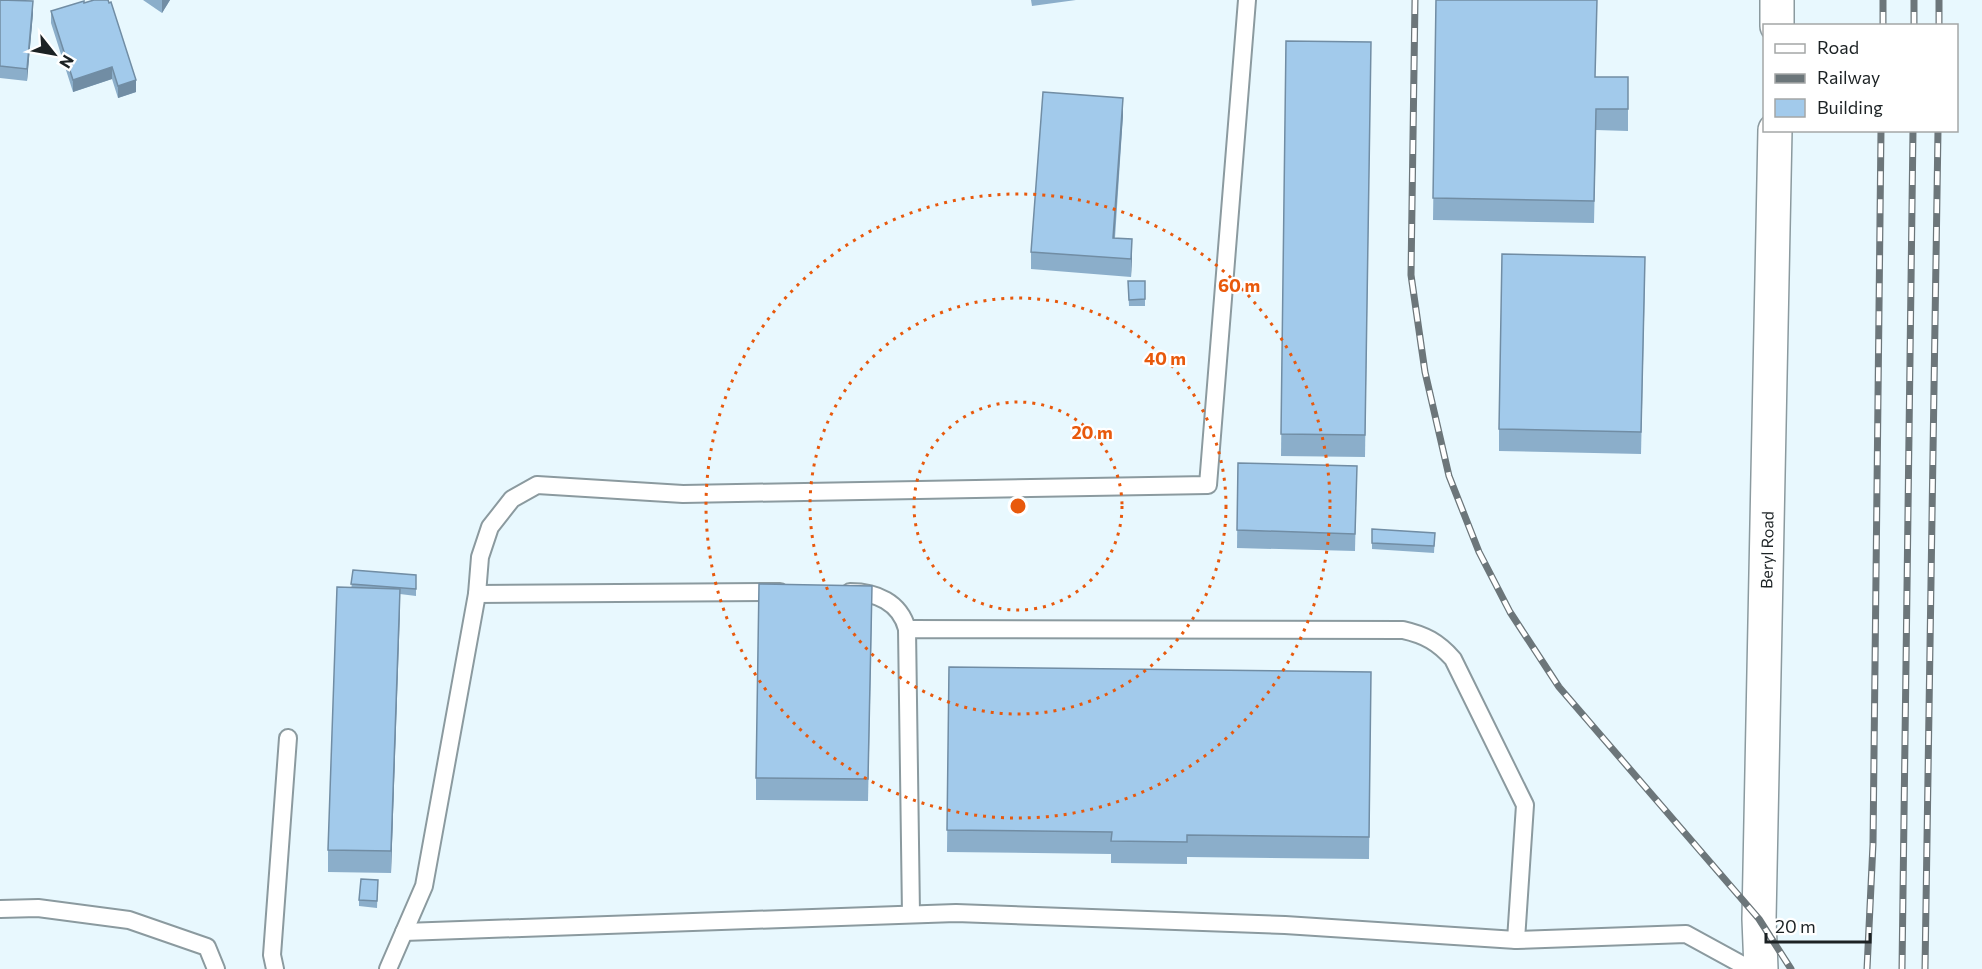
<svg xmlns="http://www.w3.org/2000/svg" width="1982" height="969" font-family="Commissioner,sans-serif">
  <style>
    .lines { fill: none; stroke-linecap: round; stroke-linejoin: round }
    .service-casing { stroke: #8b9a9f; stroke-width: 20 }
    .tertiary-casing { stroke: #8b9a9f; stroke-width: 36 }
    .service { stroke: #fff; stroke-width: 16 }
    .tertiary { stroke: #fff; stroke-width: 33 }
    .rail-casing { stroke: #6c767a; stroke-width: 7 }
    .rail { stroke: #fff; stroke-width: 4.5; stroke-dasharray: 14; stroke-linecap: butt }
    .wall { fill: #8baeca }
    .shaded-wall { fill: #718da4 }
    .building { fill: #a2caeb; stroke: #718da4; stroke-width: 1.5 }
    .ring { fill: none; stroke: #e8590c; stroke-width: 3; stroke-dasharray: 3 6 }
    .labels { text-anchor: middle; stroke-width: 4.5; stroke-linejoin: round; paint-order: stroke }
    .street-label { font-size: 16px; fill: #1c2224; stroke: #fff }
    .centre { fill: #e8590c; stroke: #fff; stroke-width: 3 }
    .ring-label { font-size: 18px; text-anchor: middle; font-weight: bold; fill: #e8590c; stroke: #fff; stroke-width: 4.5; stroke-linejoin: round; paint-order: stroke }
  </style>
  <rect width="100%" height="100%" fill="#e8f8fe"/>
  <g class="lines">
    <defs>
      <g id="service">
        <path d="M850 592C876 592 900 602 907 629"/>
        <polyline points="477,594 780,592"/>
        <polyline points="0,909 38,908 129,920 207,947 216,969"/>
        <path d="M911 914 907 629 1403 630C1425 635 1438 642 1453 659L1525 805 1516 940"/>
        <polyline points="404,932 956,913 1285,925 1516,940 1686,934 1750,969"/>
        <polyline points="275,969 272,955 288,738"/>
        <polyline points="388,969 424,886 477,594 480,557 490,527 512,499 537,485 683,494 1208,485 1247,0"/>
      </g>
      <g id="tertiary">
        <polyline points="1777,26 1777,0"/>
        <polyline points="1761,969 1759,919 1775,130"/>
      </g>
    </defs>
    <!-- service casing -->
    <use href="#service" class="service-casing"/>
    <!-- tertiary casing -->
    <use href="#tertiary" class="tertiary-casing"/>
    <!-- service -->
    <use href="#service" class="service"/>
    <!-- tertiary -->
    <use href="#tertiary" class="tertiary"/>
    <defs>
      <g id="rail">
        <polyline points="1415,0 1411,275 1425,372 1449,476 1479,552 1510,612 1559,687 1759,919 1791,969"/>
        <polyline points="1883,26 1883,0"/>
        <polyline points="1914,26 1914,0"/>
        <polyline points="1939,26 1939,0"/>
        <polyline points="1867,969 1873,844 1881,130"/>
        <polyline points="1902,969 1913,130"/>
        <polyline points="1925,969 1938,130"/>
      </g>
    </defs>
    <!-- rail casing -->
    <use href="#rail" class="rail-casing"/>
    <!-- rail -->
    <use href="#rail" class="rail"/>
  </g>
  <!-- wall -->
  <g class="wall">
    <polygon points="0,0 33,13 27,81 0,78"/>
    <polygon points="143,0 170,0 162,13"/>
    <polygon points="1031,0 1076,0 1032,6"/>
    <polygon points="1436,0 1596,77 1628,77 1628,131 1596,130 1594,223 1433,220"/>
    <polygon points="84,3 136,92 118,98 112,79 73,92 51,23 51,11"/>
    <polygon points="1286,41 1371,42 1365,457 1281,456"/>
    <polygon points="1123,115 1115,238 1132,257 1131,277 1031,269 1031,252"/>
    <polygon points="1645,278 1641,454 1499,451 1499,429"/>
    <polygon points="1128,281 1145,281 1145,306 1129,306"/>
    <polygon points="1238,463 1357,466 1355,551 1237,548"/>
    <polygon points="1372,529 1435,533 1434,553 1372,549"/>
    <polygon points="353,570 416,575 416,596 400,594 391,873 328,872 328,850"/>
    <polygon points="872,608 868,801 756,800 756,778"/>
    <polygon points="949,667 1371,672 1369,859 1187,857 1187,864 1111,863 1111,854 947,852"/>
    <polygon points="378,880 377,908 359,906 359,900"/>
  </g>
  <!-- shaded-wall -->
  <g class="shaded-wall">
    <polygon points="162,0 170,0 162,13"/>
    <polygon points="33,1 33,13 27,81 27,69"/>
    <polygon points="112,67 112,79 73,92 73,80"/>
    <polygon points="136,80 136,92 118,98 118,86"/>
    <polygon points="1123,98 1123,115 1113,255 1113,238"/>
    <polygon points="1132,239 1132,257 1131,277 1131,259"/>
    <polygon points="400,589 400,611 391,873 391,851"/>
  </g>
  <!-- building -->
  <g class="building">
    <polygon points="0,0 33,1 27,69 0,66"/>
    <polygon points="94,0 108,0 109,3 111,2 136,80 118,86 112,67 73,80 51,11 84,1 84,3"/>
    <polygon points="1436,0 1597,0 1595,77 1628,77 1628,109 1596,109 1594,201 1433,198"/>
    <polygon points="1286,41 1371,42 1365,435 1281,434"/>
    <polygon points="1043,92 1123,98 1113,238 1132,239 1131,259 1031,252"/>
    <polygon points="1502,254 1645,257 1641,432 1499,429"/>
    <polygon points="1128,281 1145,281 1145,299 1129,300"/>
    <polygon points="1238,463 1357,466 1355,534 1237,530"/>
    <polygon points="1372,529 1435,533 1434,546 1372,543"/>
    <polygon points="353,570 416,575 416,589 351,584"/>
    <polygon points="759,584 872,586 868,779 756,778"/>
    <polygon points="337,587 400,589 391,851 328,850"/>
    <polygon points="949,667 1371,672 1369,837 1187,835 1187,842 1111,841 1112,832 947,830"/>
    <polygon points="361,879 378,880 377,901 359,900"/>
  </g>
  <!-- distance rings -->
  <g class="ring">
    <circle cx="1018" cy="506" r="104"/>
    <circle cx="1018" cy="506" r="208"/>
    <circle cx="1018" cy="506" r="312"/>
  </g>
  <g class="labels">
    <!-- street labels -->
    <g class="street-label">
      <text transform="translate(1767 550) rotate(-89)" y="6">Beryl Road</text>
    </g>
  </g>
  <circle cx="1018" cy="506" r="9" class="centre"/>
  <g class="ring-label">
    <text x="1239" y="292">60 m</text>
    <text x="1165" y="365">40 m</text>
    <text x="1092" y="439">20 m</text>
  </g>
  <!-- legend -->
  <rect x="1763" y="24" width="195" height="108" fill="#ffffff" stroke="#a4a7a7" stroke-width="1.5"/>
  <rect x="1775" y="44" width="30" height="9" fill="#ffffff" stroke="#a4a7a7" stroke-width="1.5"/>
  <text x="1817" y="54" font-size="18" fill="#1c2224">Road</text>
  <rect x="1775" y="74" width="30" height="9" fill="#6c767a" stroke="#a4a7a7" stroke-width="1.5"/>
  <text x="1817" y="84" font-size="18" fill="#1c2224">Railway</text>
  <rect x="1775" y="99" width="30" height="18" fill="#a2caeb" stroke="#a4a7a7" stroke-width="1.5"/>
  <text x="1817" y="114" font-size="18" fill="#1c2224">Building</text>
  <!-- north arrow -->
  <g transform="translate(54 54) rotate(121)" stroke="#ffffff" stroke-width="4.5" paint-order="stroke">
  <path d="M0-4.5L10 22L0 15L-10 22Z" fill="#1c2224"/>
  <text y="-9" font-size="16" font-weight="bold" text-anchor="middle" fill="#1c2224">N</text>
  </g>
  <!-- scale -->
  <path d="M1766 933v9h104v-9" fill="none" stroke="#1c2224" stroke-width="3"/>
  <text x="1775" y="933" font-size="18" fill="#1c2224" stroke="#ffffff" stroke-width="4.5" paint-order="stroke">20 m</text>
</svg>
